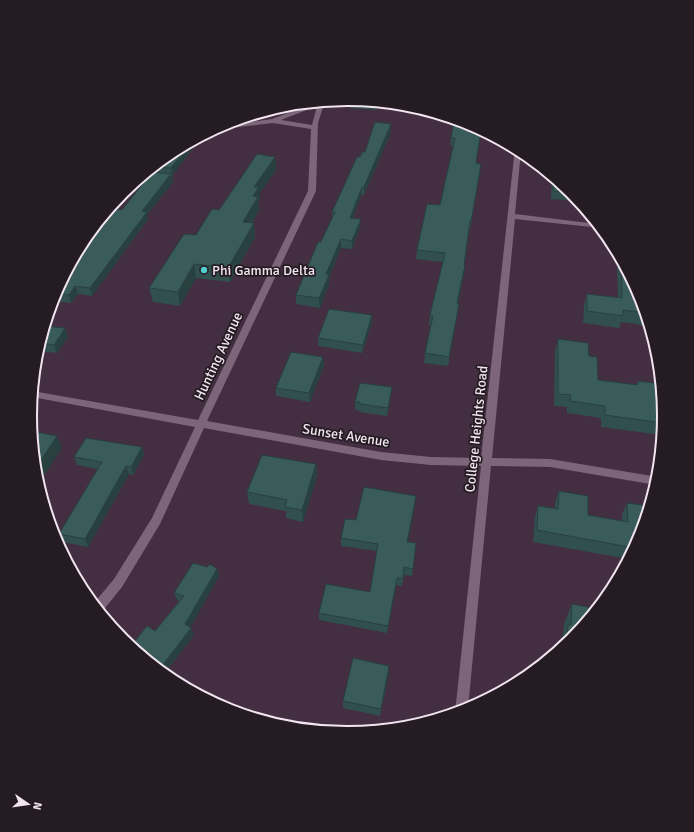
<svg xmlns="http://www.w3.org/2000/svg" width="694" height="832" font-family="Signika,sans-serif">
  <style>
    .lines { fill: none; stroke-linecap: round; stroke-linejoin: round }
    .minor { fill: #7d657a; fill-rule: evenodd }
    .wall { fill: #314f4e }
    .shaded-wall { fill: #284040 }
    .building { fill: #395c5b; stroke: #284040 }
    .poi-dot { fill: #53cdcb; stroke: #241b23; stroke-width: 1.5 }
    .labels { text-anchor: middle; stroke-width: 3.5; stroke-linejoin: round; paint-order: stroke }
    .poi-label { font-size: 14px; fill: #f2e5f0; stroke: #241b23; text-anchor: start }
    .street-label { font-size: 14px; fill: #f2e5f0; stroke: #241b23 }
    .rim { fill: none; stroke: #f2e5f0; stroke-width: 2 }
  </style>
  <rect width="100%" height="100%" fill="#432f41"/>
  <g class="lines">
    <!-- minor -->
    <path class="minor" d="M325 101 318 123 316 191 207 421 381 452 431 457 481 458 515 148 521 151 515 214 597 224 601 228 515 219 492 458 550 459 658 477 656 485 550 467 491 466 468 709 455 713 481 466 431 465 381 460 204 428 160 524 122 587 101 613 93 604 114 579 152 518 195 427 32 397V391L198 420 308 191 311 129 273 123 213 130 219 126 272 119 317 102ZM317 106 312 125 281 120Z"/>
  </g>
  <!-- wall -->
  <g class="wall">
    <polygon points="351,99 379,102 377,110 350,108"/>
    <polygon points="455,119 480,172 470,230 469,230 464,265 464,274 458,304 459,304 457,313 448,366 424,363 425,353 431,325 429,325 430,315 443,262 416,259 417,250 440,205 453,146 450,145 451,137"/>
    <polygon points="391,132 364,195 361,195 353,218 360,228 352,249 341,248 329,278 329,284 320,308 296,304 296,295 332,218 332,212 365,152"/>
    <polygon points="195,145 172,176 173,182 147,215 148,219 92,296 78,294 71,303 52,301 54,294 75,256 122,210 151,173 150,169 171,152"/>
    <polygon points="275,157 276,170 259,194 260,200 258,203 259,210 252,223 254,223 255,237 230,282 196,278 180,306 153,302 149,288 219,210"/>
    <polygon points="552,176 571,192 579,201 551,199"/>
    <polygon points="620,257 640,295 649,326 621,322 619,328 583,323 584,305 587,294 618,298 617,264"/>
    <polygon points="372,315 372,323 362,353 318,346 318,338"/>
    <polygon points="45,326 65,328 68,337 57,353 37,351"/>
    <polygon points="558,339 589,356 598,380 636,385 638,381 664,416 662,435 601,427 601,418 567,413 567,407 554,406 555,351"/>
    <polygon points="323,357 324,365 310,402 276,396 276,388"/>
    <polygon points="391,396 387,416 359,412 359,410 355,410 355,402"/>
    <polygon points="142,447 144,455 133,475 129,474 88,547 63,542 59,534 98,469 77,465 74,457"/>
    <polygon points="316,464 317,476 303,522 286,518 286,511 249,504 247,492"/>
    <polygon points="559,491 588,515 622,521 622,514 627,503 640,538 628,559 533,542 535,517 538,506 555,508 555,502"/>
    <polygon points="415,503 408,542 416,543 412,576 404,575 402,586 396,585 387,633 319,620 319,613 370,592 377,551 341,546 341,538 356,520"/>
    <polygon points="207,567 217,569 219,576 190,627 194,635 164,674 131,646 155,631 179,601 177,600 174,593"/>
    <polygon points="572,604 571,640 559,650 560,643 563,635 564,624"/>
    <polygon points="389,673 380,716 343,708 343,701"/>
  </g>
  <!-- shaded-wall -->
  <g class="shaded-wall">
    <polygon points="377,102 379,102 377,110"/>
    <polygon points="391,124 391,132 364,195 364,187"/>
    <polygon points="195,140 195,145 172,176 171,168 192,141"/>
    <polygon points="275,157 276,170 259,194 260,200 258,203 259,210 244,236 243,222 253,196 254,187"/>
    <polygon points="171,174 173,182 147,215 148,219 92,296 90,288 142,211"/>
    <polygon points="362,187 361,195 350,227 350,218"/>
    <polygon points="361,219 360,228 352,249 352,241"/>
    <polygon points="254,223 255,237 230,282 228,268"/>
    <polygon points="341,239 341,248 329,278 329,284 320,308 319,298 326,274"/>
    <polygon points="194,264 196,278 180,306 178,292"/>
    <polygon points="465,265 464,274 456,313 457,303"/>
    <polygon points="75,286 78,294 71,303 69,295"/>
    <polygon points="372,315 372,323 362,353 363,345"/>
    <polygon points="65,328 68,337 57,353 54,345"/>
    <polygon points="323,357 324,365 310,402 309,393"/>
    <polygon points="392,387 391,396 387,416 388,408"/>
    <polygon points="57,436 62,448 38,485 36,478 35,469"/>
    <polygon points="142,447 144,455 133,475 131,467"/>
    <polygon points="316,464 317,476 303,522 302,510"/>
    <polygon points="126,466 129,474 88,547 85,539"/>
    <polygon points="416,496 415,503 407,550 407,542"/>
    <polygon points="217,569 219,576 188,632 185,624"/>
    <polygon points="397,578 396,585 387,633 388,626"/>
    <polygon points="191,628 194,635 164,674 159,670"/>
    <polygon points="389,666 389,673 380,716 381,709"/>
  </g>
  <!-- building -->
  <g class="building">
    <polygon points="351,99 377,102 377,103 350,101"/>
    <polygon points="455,119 469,123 481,130 476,163 481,164 471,222 470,221 464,265 465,265 457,303 459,304 449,357 425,353 433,316 430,315 445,253 417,250 427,204 440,205 455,138 451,137"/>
    <polygon points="375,122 391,124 364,187 362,187 350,218 361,219 352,241 341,239 326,274 329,275 319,298 296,295 318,242 321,242 335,212 332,212 357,157 360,157 362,152 365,152"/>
    <polygon points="192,141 171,168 154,167 171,152"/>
    <polygon points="257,154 275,157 254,187 259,187 253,196 258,197 243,222 254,223 228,268 194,264 178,292 149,288 184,234 196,235 212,209 219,210"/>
    <polygon points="152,172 171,174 142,211 147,212 90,288 75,286 69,295 55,293 75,256 92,235 95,235 117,209 122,210"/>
    <polygon points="553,177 571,192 572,193 553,191"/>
    <polygon points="621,260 640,295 645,313 623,310 623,316 587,311 587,294 622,298"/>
    <polygon points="329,309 372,315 363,345 318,338"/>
    <polygon points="45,326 65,328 54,345 39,343"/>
    <polygon points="558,339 588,343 589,356 597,357 598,380 638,385 638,381 661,384 664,416 663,423 605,415 605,406 570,401 571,395 558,394"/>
    <polygon points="291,352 323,357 309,393 276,388"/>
    <polygon points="360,383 392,387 388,408 360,404 360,402 355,402"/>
    <polygon points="32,431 57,436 35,469"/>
    <polygon points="86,438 142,447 131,467 126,466 85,539 59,534 102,462 74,457"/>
    <polygon points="262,455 316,464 302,510 285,507 287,500 247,492"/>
    <polygon points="364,487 416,496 407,542 416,543 413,569 404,567 403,578 397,578 388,626 319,613 326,584 370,592 378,544 341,538 345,519 356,520"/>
    <polygon points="559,491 588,496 588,515 628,522 627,503 649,506 640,538 634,548 537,530 538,506 558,509"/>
    <polygon points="193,563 207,567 210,564 217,569 185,624 191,628 159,670 131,646 147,626 155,631 184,596 174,593"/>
    <polygon points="572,604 597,609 571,640 567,644 568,624 571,625"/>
    <polygon points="353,658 389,666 381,709 343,701"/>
  </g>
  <!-- markers -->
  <circle class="poi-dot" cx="204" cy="270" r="4"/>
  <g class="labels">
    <!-- poi labels -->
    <g class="poi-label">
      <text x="212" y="275">Phi Gamma Delta</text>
    </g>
    <!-- street labels -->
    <g class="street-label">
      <text transform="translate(218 356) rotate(-65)" y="5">Hunting Avenue</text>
      <text transform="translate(476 429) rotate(-84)" y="5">College Heights Road</text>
      <text transform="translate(346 435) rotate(9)" y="5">Sunset Avenue</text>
    </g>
  </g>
  <!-- crop -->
  <path d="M0 0H694V832H0ZM37 416a310 310 0 1 1 620 0a310 310 0 1 1-620 0Z" fill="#241b23" fill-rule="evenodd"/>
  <path class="rim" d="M37 416a310 310 0 1 1 620 0a310 310 0 1 1-620 0Z"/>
  <!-- north arrow -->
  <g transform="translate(28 804) rotate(103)" stroke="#241b23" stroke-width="3" paint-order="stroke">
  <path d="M0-3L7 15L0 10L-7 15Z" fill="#f2e5f0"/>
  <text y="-6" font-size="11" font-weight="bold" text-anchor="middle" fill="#f2e5f0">N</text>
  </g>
</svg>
